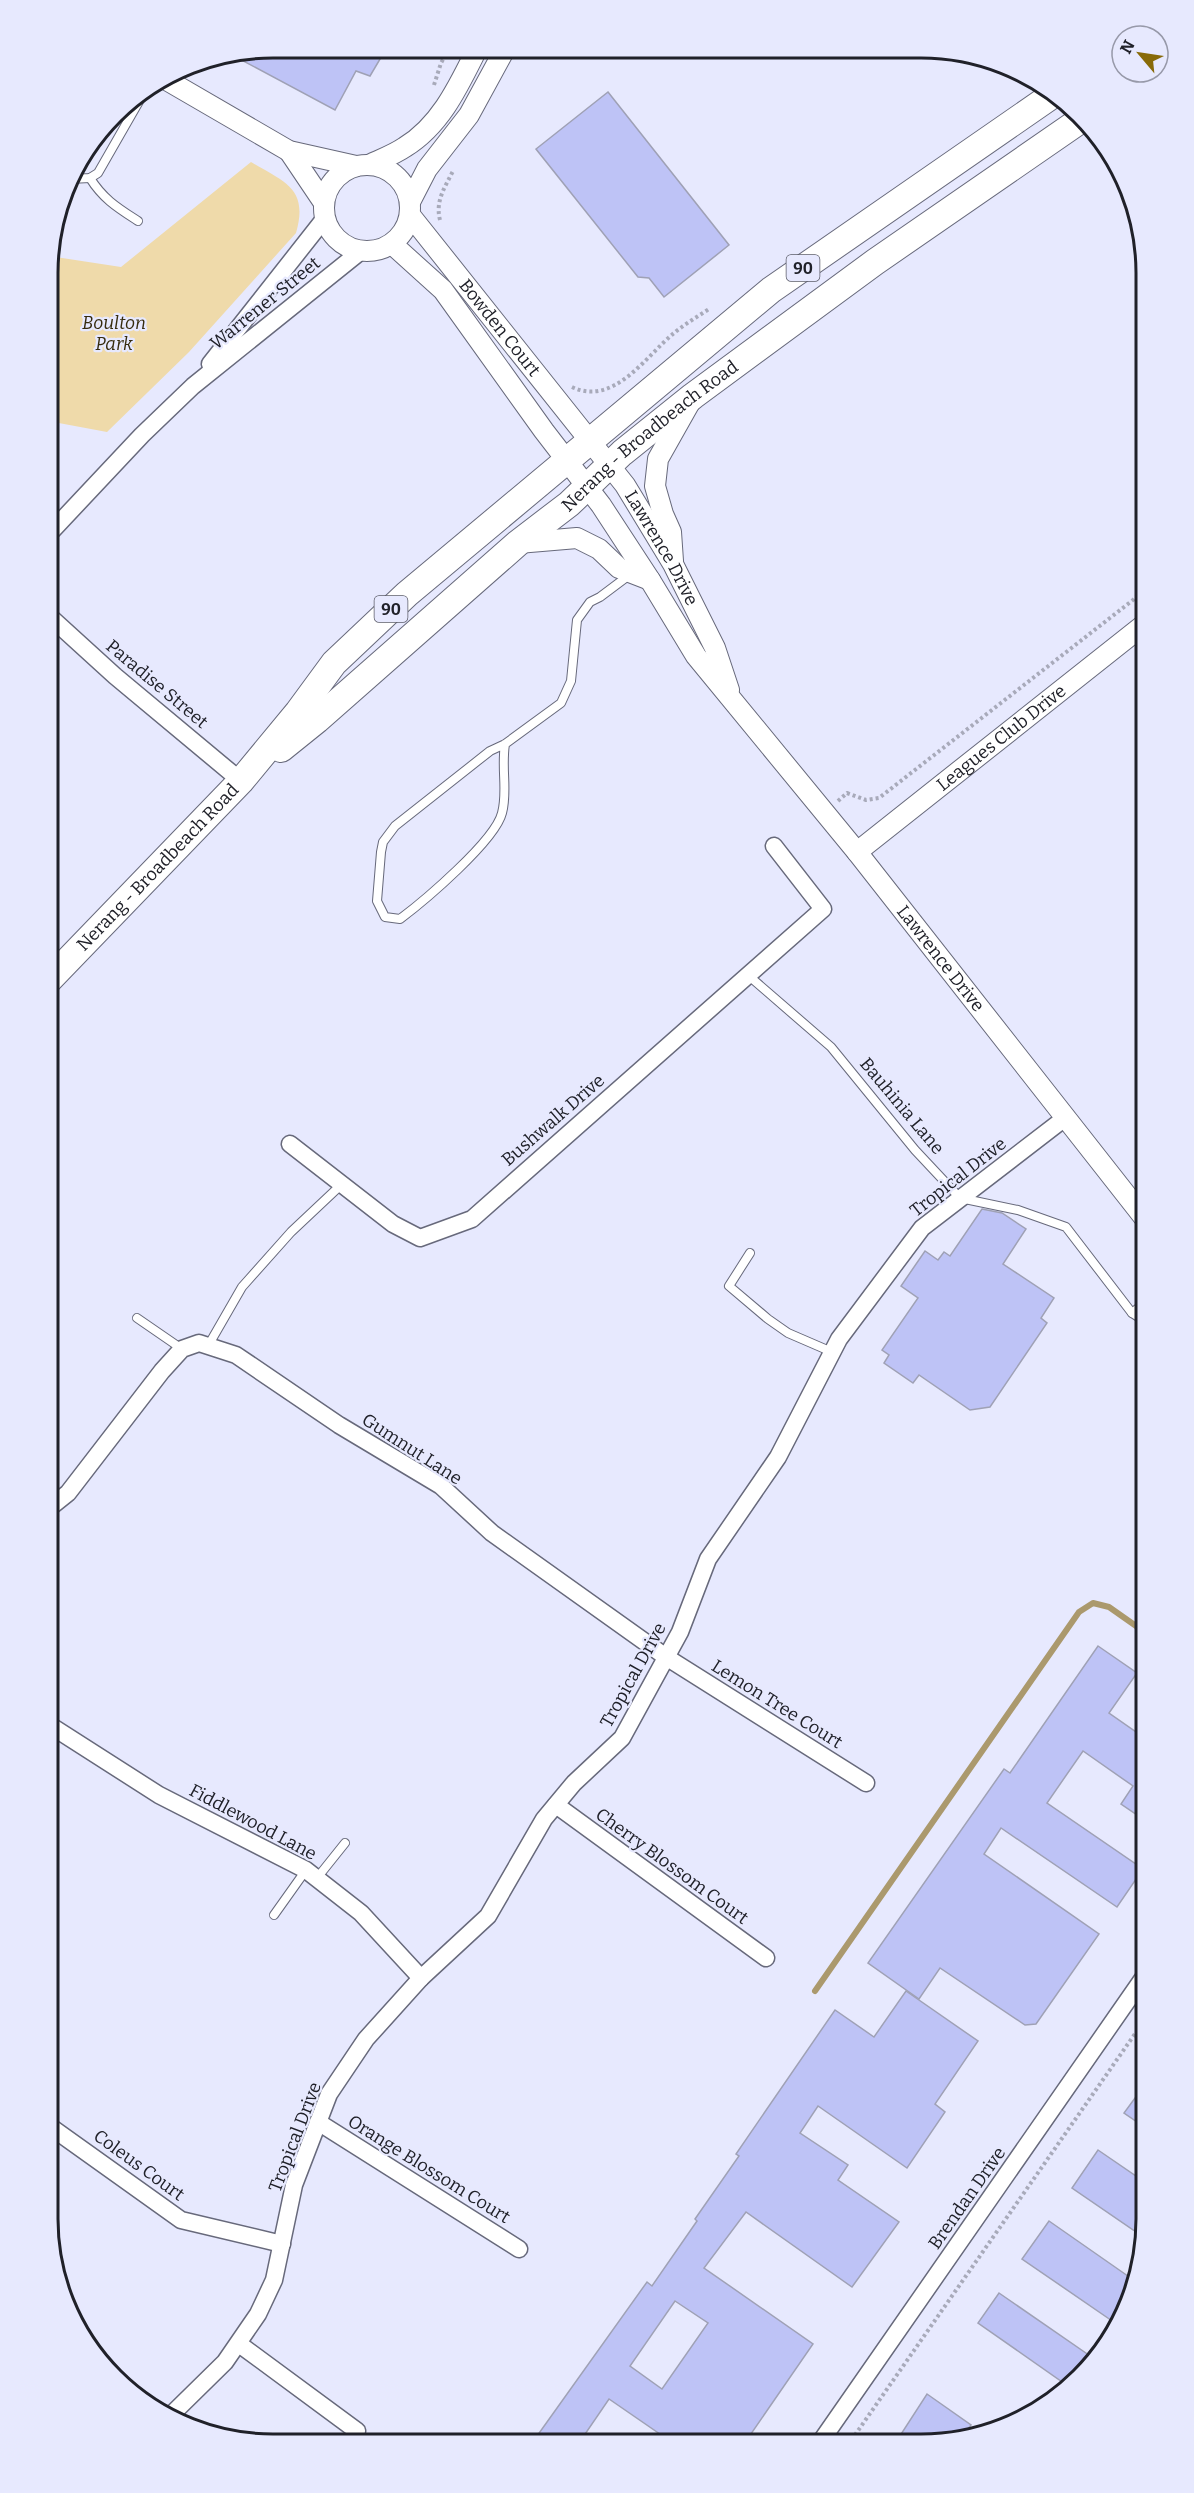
<svg xmlns="http://www.w3.org/2000/svg" width="1194" height="2493" font-family="Bitter,serif">
  <style>
    .green { fill: #efdaaa }
    .lines { fill: none; stroke-linecap: round; stroke-linejoin: round }
    .stream { stroke: #ab996d; stroke-width: 6 }
    .building { fill: #bec3f6; stroke: #9fa1b5; stroke-width: 1.5; fill-rule: evenodd }
    .service-casing { stroke: #67697b; stroke-width: 10 }
    .minor-casing { stroke: #67697b; stroke-width: 19 }
    .tertiary-casing { stroke: #67697b; stroke-width: 22 }
    .primary-casing { stroke: #67697b; stroke-width: 28 }
    .path { stroke: #a8aaba; stroke-width: 4; stroke-dasharray: 3 3; stroke-linecap: butt }
    .service { stroke: #fff; stroke-width: 8 }
    .minor { stroke: #fff; stroke-width: 16 }
    .tertiary { stroke: #fff; stroke-width: 20 }
    .primary { stroke: #fff; stroke-width: 26 }
    .labels { text-anchor: middle; stroke-width: 4.5; stroke-linejoin: round; paint-order: stroke }
    .shield { fill: #e7e9fe; stroke: #5c5d69; stroke-width: 1.5 }
    .shield-label { font-size: 16px; font-weight: bold; fill: #202129 }
    .street-label { font-size: 18px; fill: #202129; stroke: #e7e9fe }
    .park-label { font-size: 18px; font-style: italic; fill: #362b0d; stroke: #e7e9fe }
    .rim { fill: none; stroke: #202129; stroke-width: 3 }
  </style>
  <rect width="100%" height="100%" fill="#e7e9fe"/>
  <!-- green -->
  <path class="green" d="M251 162C284 182 309 188 296 233L189 352 107 432 48 421 49 256 121 267Z"/>
  <g class="lines">
    <!-- stream -->
    <polyline class="stream" points="815,1991 1079,1612 1093,1603 1109,1607 1146,1633"/>
  </g>
  <!-- building -->
  <g class="building">
    <polygon points="274,48 386,49 370,76 356,71 335,110 234,56"/>
    <polygon points="608,92 729,245 664,297 649,278 638,277 536,149"/>
    <polygon points="982,1209 1002,1213 1026,1229 1003,1264 1054,1298 1041,1318 1047,1323 990,1407 970,1410 919,1375 913,1383 884,1363 889,1355 882,1350 918,1298 901,1286 925,1251 938,1260 944,1252 950,1256"/>
    <polygon points="1098,1646 1137,1673 1109,1713 1146,1739 1146,1821 1121,1804 1133,1786 1083,1751 1047,1803 1143,1869 1117,1907 1001,1828 984,1854 1099,1934 1036,2024 1025,2025 940,1968 919,1999 868,1963 1004,1769 1010,1773"/>
    <path d="M906 1991 978 2041 935 2104 945 2112 907 2168 818 2106 800 2133 848 2165 838 2180 899 2222 852 2287 746 2212 704 2268 813 2344 744 2444 673 2443 609 2399 579 2443H532L647 2282 652 2286 697 2221 695 2219 739 2156 736 2154 835 2010 874 2037ZM675 2301 708 2323 662 2389 630 2366Z"/>
    <polygon points="1146,2083 1146,2128 1124,2113"/>
    <polygon points="1098,2150 1146,2183 1145,2238 1072,2188"/>
    <polygon points="1049,2221 1135,2281 1129,2305 1118,2325 1022,2259"/>
    <polygon points="999,2293 1096,2360 1068,2386 978,2323"/>
    <polygon points="927,2394 971,2425 960,2440 920,2445 894,2445"/>
  </g>
  <g class="lines">
    <defs>
      <g id="service">
        <path d="M90 178C103 199 118 208 138 221"/>
        <polyline points="70,179 90,178 98,173 145,91"/>
        <path d="M505 744C501 769 508 791 502 813 495 841 424 901 400 919L385 917 377 901 381 852 383 842 395 826 490 751 505 744 561 703 571 681 577 620 590 602 600 597 632 573"/>
        <polyline points="749,976 831,1047 915,1150 960,1198 1018,1210 1066,1227 1132,1313 1146,1322"/>
        <polyline points="750,1253 729,1286 768,1319 788,1333 832,1352"/>
        <polyline points="1132,1313 1146,1302"/>
        <polyline points="137,1318 182,1349"/>
        <polyline points="208,1346 242,1287 291,1232 342,1184"/>
        <polyline points="317,1878 345,1843"/>
        <polyline points="274,1915 306,1870"/>
      </g>
      <g id="minor">
        <polyline points="210,364 325,218"/>
        <polyline points="48,535 142,435 193,386 361,251"/>
        <polyline points="48,615 115,676 241,781"/>
        <polyline points="290,1144 393,1224 420,1238 472,1219 823,909 774,846"/>
        <polyline points="48,1509 68,1493 162,1371 182,1349 199,1343 236,1355 339,1425 441,1486 492,1533 666,1657 866,1783"/>
        <polyline points="48,1724 159,1795 306,1870 361,1913 421,1978"/>
        <polyline points="556,1805 766,1958"/>
        <polyline points="318,2122 519,2249"/>
        <polyline points="48,2125 181,2220 282,2244"/>
        <polyline points="239,2344 357,2431 351,2441"/>
        <polyline points="168,2418 225,2362 258,2314 274,2280 294,2185 329,2094 366,2039 421,1978 488,1916 544,1819 574,1783 622,1738 680,1632 708,1559 778,1457 839,1339 922,1228 1065,1118"/>
        <polyline points="819,2444 1146,1974"/>
      </g>
      <g id="tertiary">
        <polyline points="165,79 289,151 356,166"/>
        <polyline points="289,151 324,203"/>
        <path d="M371 164C382 159 395 154 405 147 441 125 459 85 477 49"/>
        <circle cx="367" cy="208" r="43"/>
        <polyline points="410,202 427,169 469,115 505,49"/>
        <path id="s1" d="M410 215 625 485 673 564 715 648 729 690"/>
        <path id="s2" d="M392 244 443 290 544 431 601 505 650 580 696 656 857 852 1146 1220"/>
        <polyline points="518,543 577,538 599,549 619,568 650,580"/>
        <polyline points="673,561 671,532 663,514 655,486 658,459 689,404"/>
        <path id="s3" d="M857 852 1146 623"/>
      </g>
      <g id="primary">
        <path id="s4" d="M281 749 317 720 518 543 569 504 622 453 693 396 875 262 1082 119"/>
        <path id="s5" d="M48 981 241 781 298 712 334 663 407 594 771 290 1054 94"/>
      </g>
    </defs>
    <!-- service casing -->
    <use href="#service" class="service-casing"/>
    <!-- minor casing -->
    <use href="#minor" class="minor-casing"/>
    <!-- tertiary casing -->
    <use href="#tertiary" class="tertiary-casing"/>
    <!-- primary casing -->
    <use href="#primary" class="primary-casing"/>
    <!-- path -->
    <g class="path">
      <polyline points="434,85 441,63 449,49"/>
      <path d="M440 220C435 201 445 187 453 171"/>
      <path d="M572 387C614 407 646 356 674 333 685 324 697 317 709 309"/>
      <polyline points="838,801 847,793 866,800 879,798 1133,600 1146,587"/>
      <polyline points="848,2445 1146,2018"/>
    </g>
    <!-- service -->
    <use href="#service" class="service"/>
    <!-- minor -->
    <use href="#minor" class="minor"/>
    <!-- tertiary -->
    <use href="#tertiary" class="tertiary"/>
    <!-- primary -->
    <use href="#primary" class="primary"/>
  </g>
  <g class="labels">
    <!-- shield labels -->
    <g class="shield">
      <rect x="786.5" y="255" width="33" height="26" rx="4.5"/>
      <rect x="374.5" y="596" width="33" height="26" rx="4.5"/>
    </g>
    <g class="shield-label">
      <text x="803" y="274">90</text>
      <text x="391" y="615">90</text>
    </g>
    <!-- street labels -->
    <g class="street-label">
      <text transform="translate(265 303) rotate(-39)" y="6">Warrener Street</text>
      <text dy="6" stroke="none"><textPath href="#s1" startOffset="144">Bowden Court</textPath></text>
      <text dy="6" stroke="none"><textPath href="#s4" startOffset="484">Nerang - Broadbeach Road</textPath></text>
      <text dy="6" stroke="none"><textPath href="#s1" startOffset="418">Lawrence Drive</textPath></text>
      <text transform="translate(157 684) rotate(40)" y="6">Paradise Street</text>
      <text dy="6" stroke="none"><textPath href="#s3" startOffset="184">Leagues Club Drive</textPath></text>
      <text dy="6" stroke="none"><textPath href="#s5" startOffset="158">Nerang - Broadbeach Road</textPath></text>
      <text dy="6" stroke="none"><textPath href="#s2" startOffset="903">Lawrence Drive</textPath></text>
      <text transform="translate(902 1106) rotate(50)" y="6">Bauhinia Lane</text>
      <text transform="translate(553 1120) rotate(-41)" y="6">Bushwalk Drive</text>
      <text transform="translate(958 1177) rotate(-38)" y="6">Tropical Drive</text>
      <text transform="translate(412 1449) rotate(33)" y="6">Gumnut Lane</text>
      <text transform="translate(633 1675) rotate(-61)" y="6">Tropical Drive</text>
      <text transform="translate(777 1704) rotate(32)" y="6">Lemon Tree Court</text>
      <text transform="translate(253 1822) rotate(28)" y="6">Fiddlewood Lane</text>
      <text transform="translate(672 1866) rotate(36)" y="6">Cherry Blossom Court</text>
      <text transform="translate(295 2137) rotate(-69)" y="6">Tropical Drive</text>
      <text transform="translate(139 2165) rotate(36)" y="6">Coleus Court</text>
      <text transform="translate(429 2169) rotate(32)" y="6">Orange Blossom Court</text>
      <text transform="translate(967 2198) rotate(-55)" y="6">Brendan Drive</text>
    </g>
    <!-- park labels -->
    <g class="park-label">
      <text x="114" y="329">Boulton<tspan x="114" dy="21">Park</tspan></text>
    </g>
  </g>
  <!-- crop -->
  <path d="M0 0H1194V2493H0ZM273 58H921A215 215 0 0 1 1136 273V2219A215 215 0 0 1 921 2434H273A215 215 0 0 1 58 2219V273A215 215 0 0 1 273 58Z" fill="#e7e9fe" fill-rule="evenodd"/>
  <path class="rim" d="M273 58H921A215 215 0 0 1 1136 273V2219A215 215 0 0 1 921 2434H273A215 215 0 0 1 58 2219V273A215 215 0 0 1 273 58Z"/>
  <!-- north arrow -->
  <g transform="translate(1140 54) rotate(299)"><circle r="28" fill="#e7e9fe" stroke="#9799a9" stroke-width="1.5"/>
  <path d="M0-4.5L10 22L0 15L-10 22Z" fill="#886a08"/>
  <text y="-9" font-size="16" font-weight="bold" text-anchor="middle" fill="#202129">N</text>
  </g>
</svg>
